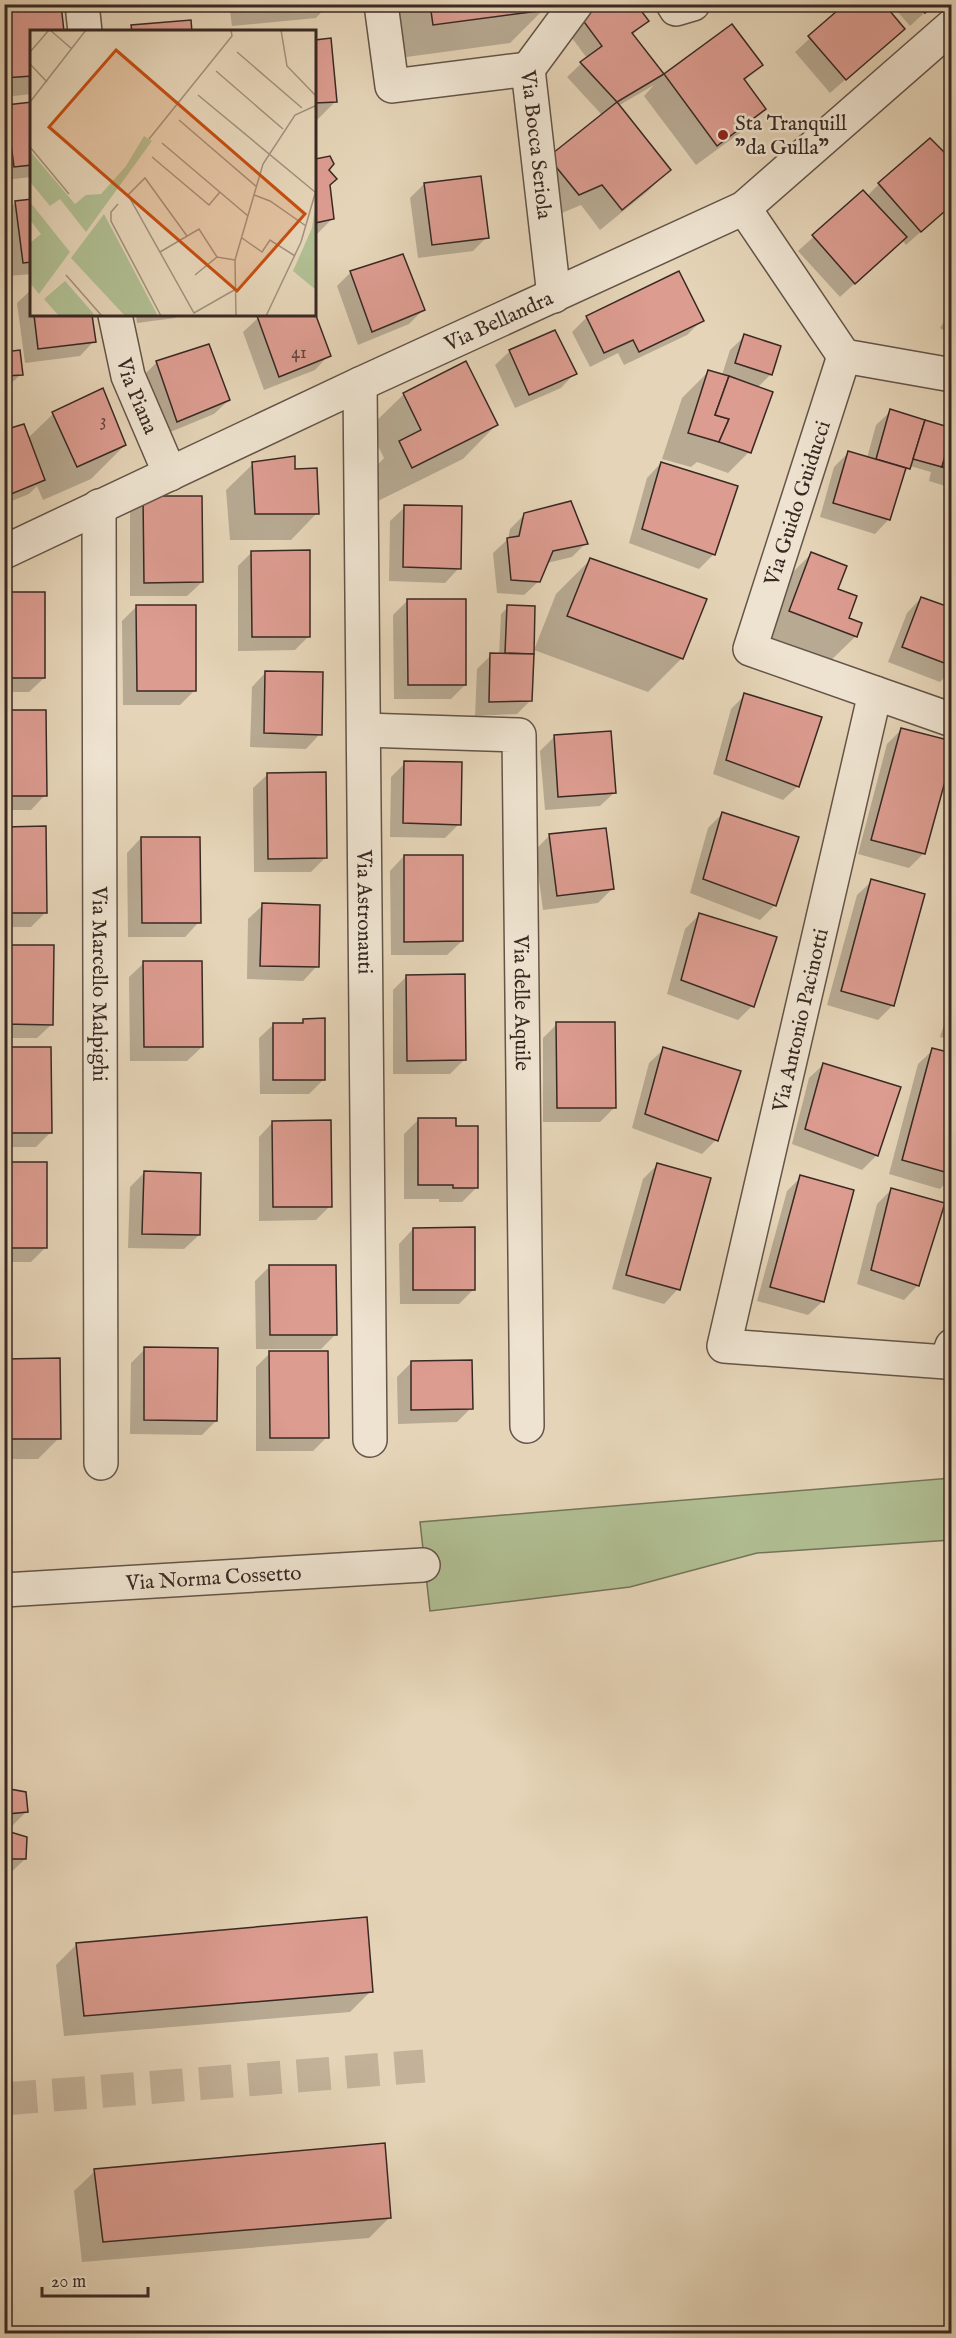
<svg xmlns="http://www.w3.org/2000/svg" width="956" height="2338" font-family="'IM FELL English',serif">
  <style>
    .green { fill: #b0be92; stroke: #74745a; stroke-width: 1.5 }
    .shadow { fill: #0003 }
    .building { fill: #dc9c90; stroke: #392923; stroke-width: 1.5 }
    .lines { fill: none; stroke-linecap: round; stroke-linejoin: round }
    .minor-tunnel { stroke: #c3b299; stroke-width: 33; stroke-dasharray: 33 16; stroke-linecap: butt }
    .minor-casing { stroke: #645448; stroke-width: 36 }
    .minor { stroke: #eee3d0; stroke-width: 33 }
    .poi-dot { fill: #8f2418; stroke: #eee3d0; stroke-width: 2 }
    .labels { text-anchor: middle; stroke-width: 5; stroke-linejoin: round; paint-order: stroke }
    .number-label { font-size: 18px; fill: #62463e }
    .poi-label { font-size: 21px; fill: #392923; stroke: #eee3d0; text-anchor: start }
    .street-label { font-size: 21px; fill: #392923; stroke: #eee3d0 }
    .inset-road { fill: none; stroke: #a0907c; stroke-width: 1.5 }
    .view { fill: #c54f11; fill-opacity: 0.15; stroke: #c54f11; stroke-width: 3 }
    .inset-edge { fill: none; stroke: #392923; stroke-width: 3 }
  </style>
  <rect width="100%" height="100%" fill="#e5d4b7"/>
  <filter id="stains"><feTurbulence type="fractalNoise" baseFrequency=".00333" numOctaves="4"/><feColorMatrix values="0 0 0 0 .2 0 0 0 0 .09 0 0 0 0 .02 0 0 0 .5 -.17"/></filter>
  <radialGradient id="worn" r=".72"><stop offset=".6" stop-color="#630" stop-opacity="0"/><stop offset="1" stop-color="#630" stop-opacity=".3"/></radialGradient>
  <!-- green -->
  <polygon class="green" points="951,1478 951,1540 757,1553 630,1587 430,1611 420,1522"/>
  <!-- shadow -->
  <g class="shadow">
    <polygon points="229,4 329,4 316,18 232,26"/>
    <polygon points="392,4 544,4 544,9 510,43 399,58"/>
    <polygon points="847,4 903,29 830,93 795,52"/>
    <polygon points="891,4 934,4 910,26"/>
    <polygon points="4,9 32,32 32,94 4,97"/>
    <polygon points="577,12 647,21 632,35 664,76 732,26 761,65 744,81 764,109 744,130 696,165 644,96 654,85 618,106 669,170 648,191 600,230 581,205 557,215 528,178 602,115 567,77 587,58 563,26"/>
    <polygon points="315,41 336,101 315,122"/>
    <polygon points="32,104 32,177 4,180 4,109 7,107"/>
    <polygon points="315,161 327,171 333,218 315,236"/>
    <polygon points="424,184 487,237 473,251 418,258 410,198"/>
    <polygon points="879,184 952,204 906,245 902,240 840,297 798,251 863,192 867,196"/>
    <polygon points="32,200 32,274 9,276 4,241 4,214 16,202"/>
    <polygon points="351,272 423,310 409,324 358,345 337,286"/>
    <polygon points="678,273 702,320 687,335 624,365 618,353 590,367 572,332 586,318"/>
    <polygon points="32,289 32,315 91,315 94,341 80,356 25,363 17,303"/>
    <polygon points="952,309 952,335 940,328"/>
    <polygon points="136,315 177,315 175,318 137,323"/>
    <polygon points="266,315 314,315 329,355 315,370 264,390 243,332 258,318"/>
    <polygon points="745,336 771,374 757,388 749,452 728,473 697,462 691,467 662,459 682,398 709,371 722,375 730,350"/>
    <polygon points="208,346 229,400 214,414 163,435 142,377 156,363"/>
    <polygon points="510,351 575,373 561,388 515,408 495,365"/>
    <polygon points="4,353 21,374 14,381 4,382"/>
    <polygon points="102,390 125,445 91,479 43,500 37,486 29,494 4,504 4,432 28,438 53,414"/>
    <polygon points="404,394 497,424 463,459 378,501 366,477 384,458 369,428"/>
    <polygon points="891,411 952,429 952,488 929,481 931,472 910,466 902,475 889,519 875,534 820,517 834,467 849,452 867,458 876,425"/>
    <polygon points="661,463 736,487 713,555 699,569 629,543 647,478"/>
    <polygon points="253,464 293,470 317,513 291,540 230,540 226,490"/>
    <polygon points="144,498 202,582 187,596 130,596 130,512"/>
    <polygon points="405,507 459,568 445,583 389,581 390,521"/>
    <polygon points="525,514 586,543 572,557 547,563 539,581 524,595 497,593 493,553 508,539 510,529"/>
    <polygon points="252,552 309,636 295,650 238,651 238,566"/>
    <polygon points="811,554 836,590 856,636 821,670 756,645 777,588"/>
    <polygon points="590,560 682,658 648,692 534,650 556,594"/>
    <polygon points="4,594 44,678 29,692 4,692"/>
    <polygon points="921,598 952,610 952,670 940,682 888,662 907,613"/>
    <polygon points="408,600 465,685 451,699 394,699 393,615"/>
    <polygon points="137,606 195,690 180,705 123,705 122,621"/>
    <polygon points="508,607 533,608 531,700 517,714 475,716 477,669 491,655 499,655 501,614"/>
    <polygon points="266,672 320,734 306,749 250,747 252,687"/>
    <polygon points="745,695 798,786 783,800 713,774 731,709"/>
    <polygon points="4,711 45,795 31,810 4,810"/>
    <polygon points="902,729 952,750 923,854 909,868 858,854 887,744"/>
    <polygon points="554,737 615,792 600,806 545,810 540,751"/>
    <polygon points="405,763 459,824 445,838 390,837 391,777"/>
    <polygon points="268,774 325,858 311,872 254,872 253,788"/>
    <polygon points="722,814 775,905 760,920 690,893 708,828"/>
    <polygon points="4,828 45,913 31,927 4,927"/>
    <polygon points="549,836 612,889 598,903 543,910 535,850"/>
    <polygon points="141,838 199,922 185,937 128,937 127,853"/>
    <polygon points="404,856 462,941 447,955 391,955 390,871"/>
    <polygon points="872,881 893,1005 878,1020 827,1005 857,895"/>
    <polygon points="263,905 317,966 303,981 247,979 248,919"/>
    <polygon points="699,915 752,1006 738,1020 667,994 685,929"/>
    <polygon points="4,947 52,1024 37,1038 4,1038"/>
    <polygon points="144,963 202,1047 187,1061 130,1061 129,977"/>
    <polygon points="407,976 464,1060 450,1074 393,1074 393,990"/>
    <polygon points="952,1000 952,1040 940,1037"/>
    <polygon points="304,1020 324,1079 309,1094 260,1094 259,1038 274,1024 300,1024"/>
    <polygon points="557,1024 615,1107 600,1122 543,1122 543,1038"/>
    <polygon points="4,1049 51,1132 36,1147 4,1147"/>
    <polygon points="664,1049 716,1140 702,1154 632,1128 649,1063"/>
    <polygon points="933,1050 952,1055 952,1177 940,1189 889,1174 918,1064"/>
    <polygon points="824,1064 877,1155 862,1170 792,1144 809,1078"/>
    <polygon points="418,1120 455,1127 477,1187 462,1202 439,1202 439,1199 404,1199 404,1134"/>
    <polygon points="273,1122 330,1206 316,1220 259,1221 259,1137"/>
    <polygon points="4,1163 46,1247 31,1262 4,1262"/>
    <polygon points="657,1165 678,1289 664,1304 612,1289 643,1179"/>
    <polygon points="144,1173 199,1235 184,1249 128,1248 130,1187"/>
    <polygon points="801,1177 823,1301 808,1315 757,1301 787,1191"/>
    <polygon points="891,1190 918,1285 904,1300 857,1284 877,1204"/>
    <polygon points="413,1229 473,1290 459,1304 400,1304 399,1244"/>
    <polygon points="269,1267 336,1334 321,1349 256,1349 255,1281"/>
    <polygon points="145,1349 216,1421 202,1435 130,1434 131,1363"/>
    <polygon points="270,1353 327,1437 313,1451 256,1451 256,1367"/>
    <polygon points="4,1360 59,1438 38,1459 4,1459"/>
    <polygon points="412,1362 471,1408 457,1422 398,1424 397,1377"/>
    <polygon points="4,1725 8,1791 26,1812 5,1833 25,1859 4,1879"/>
    <polygon points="77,1944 371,1991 350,2012 64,2036 56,1965"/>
    <polygon points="95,2171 390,2217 369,2238 82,2262 74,2191"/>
  </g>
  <!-- building -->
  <g class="building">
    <polygon points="39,4 61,4 64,32 32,32 32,76 4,78 4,8"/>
    <polygon points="430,4 545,4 546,10 433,25"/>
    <polygon points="585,4 636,4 649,21 632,33 664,74 617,102 580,62 602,46 576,11"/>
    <polygon points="845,4 884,4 905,29 846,80 808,36"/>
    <polygon points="918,4 934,4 925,13"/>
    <polygon points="191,20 192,32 132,32 131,25"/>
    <polygon points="732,24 763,65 744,79 766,109 717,146 664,74"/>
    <polygon points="331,38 337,102 315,103 315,40"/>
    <polygon points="32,102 32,165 14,167 6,105"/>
    <polygon points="617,102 671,170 622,210 602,185 579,195 548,157"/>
    <polygon points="930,138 952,160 952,205 921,232 878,183"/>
    <polygon points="330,156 334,164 329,170 337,179 330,185 334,219 315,223 315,159"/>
    <polygon points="481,176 489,238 432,245 424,183"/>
    <polygon points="863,190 907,237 855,284 812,235"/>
    <polygon points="32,199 32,262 23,263 15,201"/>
    <polygon points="403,254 425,310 372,332 350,271"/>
    <polygon points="679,271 704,321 639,352 633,340 604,353 586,316"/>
    <polygon points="315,313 331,356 279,377 257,316 315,315"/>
    <polygon points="34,315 92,315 96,342 38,349"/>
    <polygon points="555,330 577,374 529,395 509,350"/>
    <polygon points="744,334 781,346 772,375 735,363"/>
    <polygon points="209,344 230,400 177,422 156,361"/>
    <polygon points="20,350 23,375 4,376 4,352"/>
    <polygon points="466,361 498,425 412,468 399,441 421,430 403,393"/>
    <polygon points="708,370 729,376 715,415 729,419 719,442 688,433"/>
    <polygon points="729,376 773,392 751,453 719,442 729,419 715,415"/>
    <polygon points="103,388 126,445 77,467 52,412"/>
    <polygon points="890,409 925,420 910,469 876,459"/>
    <polygon points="925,420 952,428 942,467 913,459"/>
    <polygon points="24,424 45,480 4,497 4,430"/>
    <polygon points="952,435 952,470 942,467"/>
    <polygon points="848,451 906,468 890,520 833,503"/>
    <polygon points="295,456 295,469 317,468 319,514 255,514 252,462"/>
    <polygon points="661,462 738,486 715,555 642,529"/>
    <polygon points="143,496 202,496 203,582 144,583"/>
    <polygon points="571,501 588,544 553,551 540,582 511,580 507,538 519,536 524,513"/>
    <polygon points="404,505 462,506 461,569 403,567"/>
    <polygon points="310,550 310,637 252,637 251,551"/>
    <polygon points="811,552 847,566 838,589 857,596 849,618 862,623 857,637 789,611"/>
    <polygon points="590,558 707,599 683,659 567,616"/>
    <rect x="4" y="592" width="41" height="86"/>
    <polygon points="921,597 952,608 952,666 902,647"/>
    <polygon points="407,599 466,599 466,685 408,685"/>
    <polygon points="136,605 196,605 196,691 137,691"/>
    <polygon points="507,605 535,606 534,654 505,653"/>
    <polygon points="490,653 534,654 532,701 489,702"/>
    <polygon points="265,671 323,672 322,735 264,733"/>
    <polygon points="744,693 822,717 799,787 726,760"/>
    <polygon points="4,710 46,710 47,796 4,796"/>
    <polygon points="901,728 952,741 952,756 925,854 871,840"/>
    <polygon points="611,731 616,793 558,797 554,735"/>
    <polygon points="404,761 462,762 461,825 403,823"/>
    <polygon points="326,772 327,858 268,859 267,773"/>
    <polygon points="722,812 799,837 776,906 703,879"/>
    <polygon points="46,826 47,913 4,913 4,827"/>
    <polygon points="606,828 614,889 557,896 549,834"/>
    <polygon points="141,837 200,837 201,923 142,923"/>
    <polygon points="404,855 463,855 463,941 404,942"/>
    <polygon points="871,879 925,894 894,1006 841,991"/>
    <polygon points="262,903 320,905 319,967 260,966"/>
    <polygon points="699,913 777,937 754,1007 681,980"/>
    <polygon points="4,945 54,945 53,1025 4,1024"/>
    <polygon points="143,961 202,961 203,1047 144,1047"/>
    <polygon points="465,974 466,1060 407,1061 406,975"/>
    <polygon points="325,1018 325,1080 273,1080 273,1023 303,1023 303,1019"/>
    <polygon points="556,1022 615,1022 616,1108 557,1108"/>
    <polygon points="4,1047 51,1047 52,1133 4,1133"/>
    <polygon points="663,1047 741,1071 718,1141 645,1114"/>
    <polygon points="932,1048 952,1053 952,1174 902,1160"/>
    <polygon points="823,1063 901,1087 878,1156 805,1129"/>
    <polygon points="418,1118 456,1118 456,1126 478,1126 478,1188 453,1188 453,1185 418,1185"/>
    <polygon points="331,1120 332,1207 273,1207 272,1121"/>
    <rect x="4" y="1162" width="43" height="86"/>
    <polygon points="657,1163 711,1178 680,1290 626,1275"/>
    <polygon points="144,1171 201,1173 200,1235 142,1234"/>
    <polygon points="800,1175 854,1190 824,1302 770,1287"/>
    <polygon points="891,1188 945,1203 919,1286 871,1270"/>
    <polygon points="475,1227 475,1290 413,1290 413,1228"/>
    <polygon points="269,1265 336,1265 337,1335 270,1335"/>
    <polygon points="144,1347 218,1348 217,1421 144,1420"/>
    <polygon points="269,1351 328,1351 329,1438 270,1438"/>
    <polygon points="60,1358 61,1439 4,1439 4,1359"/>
    <polygon points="472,1360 473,1409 411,1410 411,1361"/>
    <polygon points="4,1703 10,1789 26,1792 28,1812 7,1814 7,1831 27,1837 26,1859 4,1859"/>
    <polygon points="367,1917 373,1992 84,2016 76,1943"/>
    <polygon points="385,2143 391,2218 103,2242 94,2169"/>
  </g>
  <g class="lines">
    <!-- minor-tunnel -->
    <polyline class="minor-tunnel" points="4,2099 424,2066"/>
    <defs>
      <g id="minor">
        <polyline points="82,4 85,32"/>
        <path id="s1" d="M381 4 392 86 528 69 554 296"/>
        <polyline points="673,4 676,9 693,4"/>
        <polyline points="528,69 576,4"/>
        <polyline points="744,208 844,356 952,375"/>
        <path id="s2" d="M115 315 128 376 170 474"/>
        <polyline points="844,356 750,649 952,720"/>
        <path id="s3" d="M360 384 370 1440"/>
        <path id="s4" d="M99 506 101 1463"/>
        <path id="s5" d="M4 552 360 384 744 208 952 26"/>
        <polyline points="875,693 724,1346 946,1362 952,1346"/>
        <path id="s6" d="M364 730 519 735 527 1426"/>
        <path id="s7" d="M4 1590 423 1565"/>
      </g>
    </defs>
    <!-- minor casing -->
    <use href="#minor" class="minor-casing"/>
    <!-- minor -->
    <use href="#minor" class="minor"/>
  </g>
  <!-- markers -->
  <circle class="poi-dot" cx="723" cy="135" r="6"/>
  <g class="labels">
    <!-- number labels -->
    <g class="number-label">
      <text x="299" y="358">41</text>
      <text x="103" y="426">3</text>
    </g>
    <!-- poi labels -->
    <g class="poi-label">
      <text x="735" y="130">Sta Tranquill<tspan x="735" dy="24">"da Gulla"</tspan></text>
    </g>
    <!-- street labels -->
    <g class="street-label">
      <text dy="7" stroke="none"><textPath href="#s1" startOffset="296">Via Bocca Seriola</textPath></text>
      <text dy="7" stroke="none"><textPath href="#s5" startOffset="546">Via Bellandra</textPath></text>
      <text dy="7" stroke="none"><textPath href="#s2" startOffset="84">Via Piana</textPath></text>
      <text transform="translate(797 503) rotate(-72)" y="7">Via Guido Guiducci</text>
      <text dy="7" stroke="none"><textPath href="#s3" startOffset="528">Via Astronauti</textPath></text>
      <text dy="7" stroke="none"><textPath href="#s4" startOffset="478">Via Marcello Malpighi</textPath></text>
      <text dy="7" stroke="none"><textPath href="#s6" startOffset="423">Via delle Aquile</textPath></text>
      <text transform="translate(800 1020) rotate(-77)" y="7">Via Antonio Pacinotti</text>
      <text dy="7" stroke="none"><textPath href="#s7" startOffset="210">Via Norma Cossetto</textPath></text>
    </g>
  </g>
  <!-- overview -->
  <g transform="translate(30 30)">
    <rect width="286" height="286" fill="#e5d4b7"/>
    <path d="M114 106 122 111 56 202 30 169 20 176 1 153 0 121 45 174 56 165 71 164 96 136ZM286 171 287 260H286L263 241 282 198ZM0 172 40 222 9 264 0 253V213L11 204 0 190ZM74 184 128 286H95L41 228ZM35 251 63 283 65 286H29L14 269Z" fill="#b0be92"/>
    <path class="inset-road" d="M20 0 42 19M251 0 257 36 287 67M0 22 19 0M207 22 272 78M0 34 17 52M186 41 253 99M168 65 285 162M0 72 56 0M149 90 227 157M119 109 202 6 201 0M132 113 218 186M0 117 39 164M122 127 179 175 190 162M224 165 240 171 276 196M88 174 81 182V191L131 286M157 206 115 148 98 165 164 283 206 259M212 208 232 222 240 210 265 226M130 222 169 199 187 227M36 245 72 286M165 245 187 227 205 230M206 286 205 230 233 134 265 85 287 75M236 286 271 212 287 157"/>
    <path class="view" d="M86 20 275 184 207 261 19 97Z"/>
    <rect width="286" height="286" class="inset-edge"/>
  </g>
  <!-- margin -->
  <rect width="956" height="2338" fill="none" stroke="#e5d4b7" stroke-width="24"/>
  <rect x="6" y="6" width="944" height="2326" fill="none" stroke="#392923" stroke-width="3"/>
  <rect x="12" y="12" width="932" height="2314" fill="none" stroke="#392923" stroke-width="1.5"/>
  <!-- scale -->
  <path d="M42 2287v9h106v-9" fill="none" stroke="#392923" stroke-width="3"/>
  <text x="51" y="2287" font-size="18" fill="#392923" stroke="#eee3d0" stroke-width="4.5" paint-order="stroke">20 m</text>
  <rect width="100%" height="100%" filter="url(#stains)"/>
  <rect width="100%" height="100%" fill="url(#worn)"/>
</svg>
